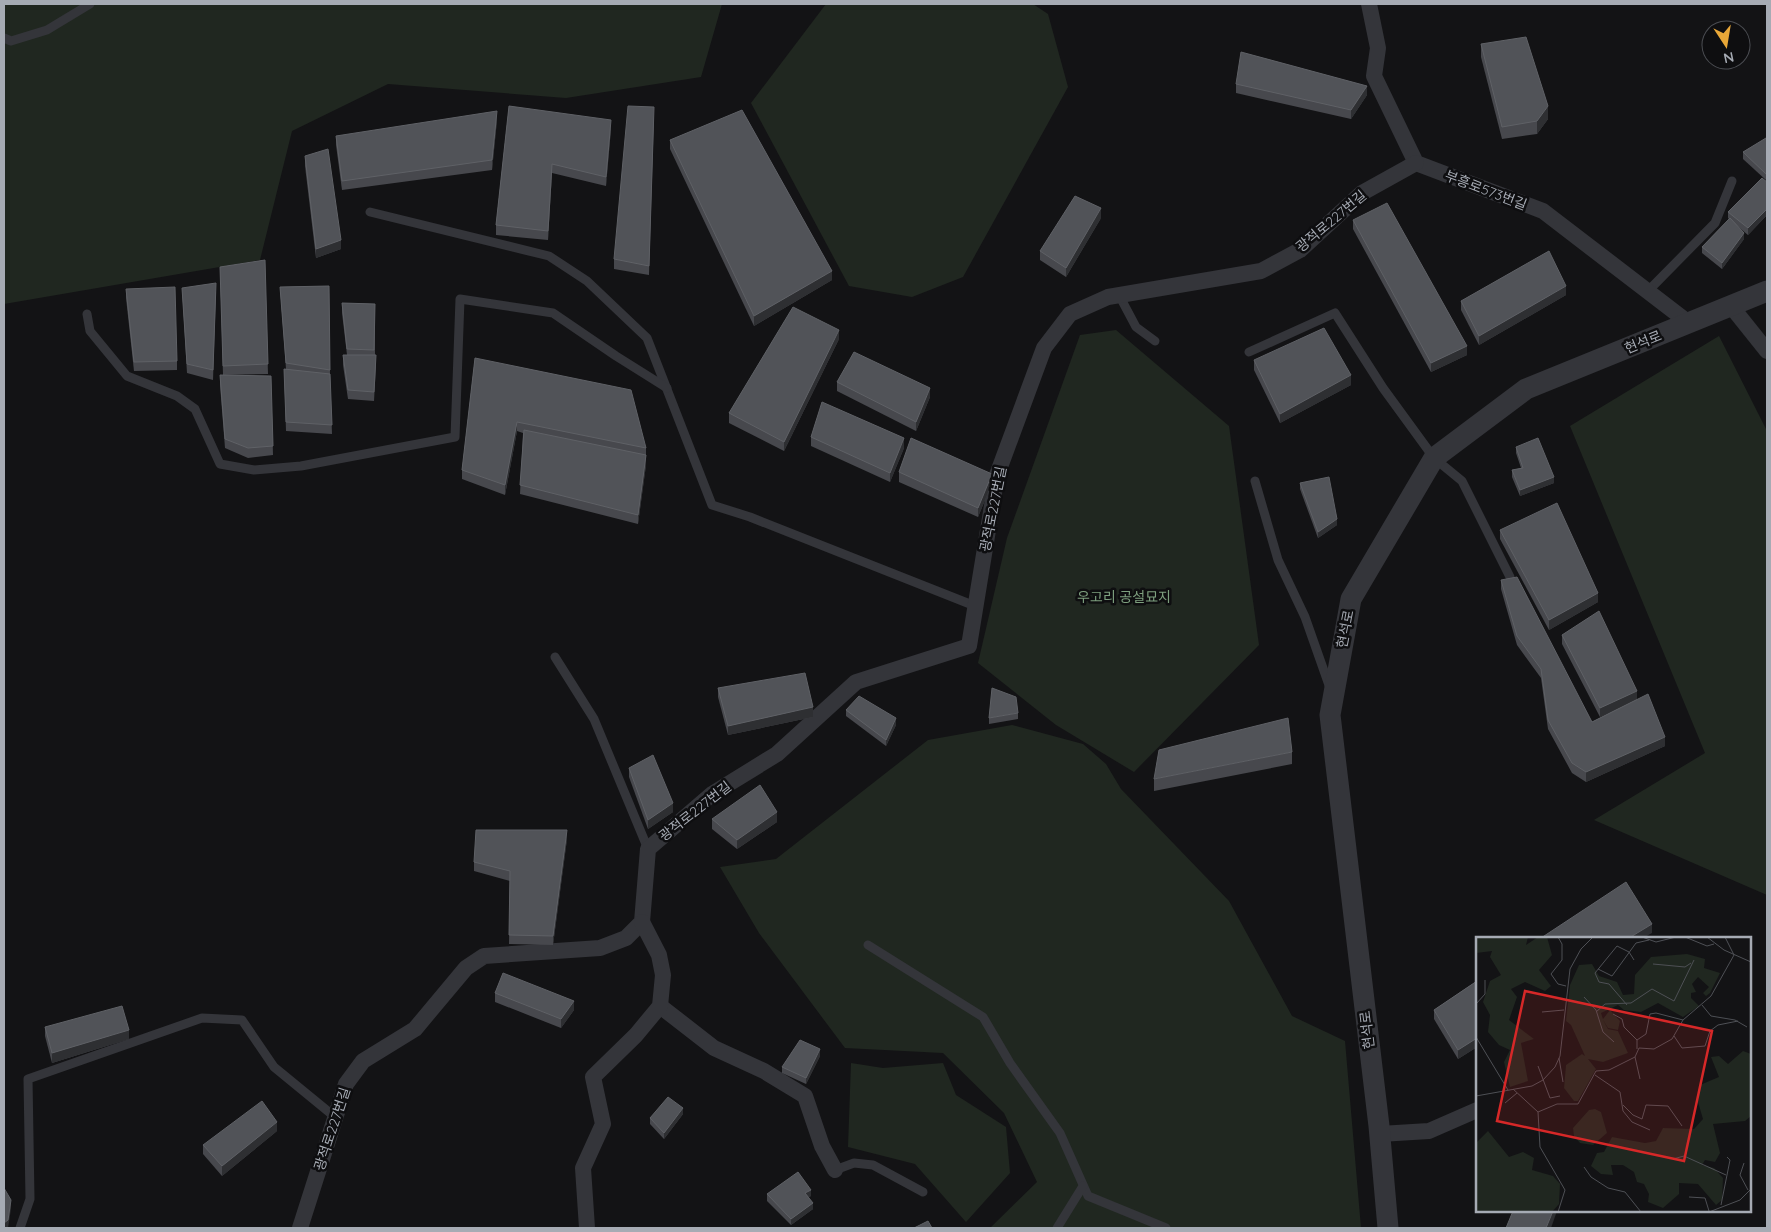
<svg xmlns="http://www.w3.org/2000/svg" width="1771" height="1232" font-family="Quicksand,'Noto Sans KR',sans-serif">
  <style>
    .green { fill: #202720 }
    .lines { fill: none; stroke-linecap: round; stroke-linejoin: round }
    .service { stroke: #34353a; stroke-width: 9 }
    .minor { stroke: #34353a; stroke-width: 16 }
    .tertiary { stroke: #34353a; stroke-width: 21 }
    .wall { fill: #47484d }
    .shaded-wall { fill: #2e2f32 }
    .building { fill: #515358; stroke: #5f6166 }
    .labels { text-anchor: middle; stroke-width: 5; stroke-linejoin: round; paint-order: stroke }
    .street-label { font-size: 14px; fill: #a6abb4; stroke: #0e0e10 }
    .park-label { font-size: 14px; fill: #7d9f7e; stroke: #0e0e10 }
    .inset-road { fill: none; stroke: #4e5055; stroke-width: 1 }
    .view { fill: #d62828; fill-opacity: 0.15; stroke: #d62828; stroke-width: 2.5 }
    .inset-edge { fill: none; stroke: #a6abb4; stroke-width: 2.5 }
  </style>
  <rect width="100%" height="100%" fill="#131315"/>
  <!-- green -->
  <g class="green">
    <polygon points="4,4 722,4 701,77 566,98 388,84 292,131 260,260 4,304"/>
    <polygon points="826,4 1033,4 1048,14 1068,87 963,277 912,297 849,286 751,103"/>
    <polygon points="1116,330 1229,426 1259,645 1134,772 1056,725 978,663 1007,538 1080,335"/>
    <polygon points="1719,336 1767,431 1767,895 1594,820 1705,753 1570,426"/>
    <polygon points="1012,725 1083,744 1106,764 1121,789 1229,901 1292,1016 1345,1041 1361,1228 990,1228 1037,1182 1004,1113 943,1053 845,1048 759,933 720,867 776,859 928,740"/>
    <polygon points="851,1063 883,1068 943,1063 956,1095 1006,1127 1010,1173 966,1222 915,1164 848,1147"/>
  </g>
  <g class="lines">
    <!-- service -->
    <g class="service">
      <polyline points="4,38 11,41 47,30 90,4"/>
      <polyline points="370,212 549,256 587,281 647,338 712,505 750,517 975,606"/>
      <polyline points="1648,291 1715,223 1732,181"/>
      <polyline points="1119,295 1136,327 1155,341"/>
      <polyline points="87,314 90,331 127,376 177,396 195,409 220,464 254,470 301,466 455,437 460,299 553,313 616,356 667,388"/>
      <polyline points="1249,352 1335,313 1383,388 1434,458 1462,481 1510,577"/>
      <polyline points="1255,481 1278,560 1305,617 1330,688"/>
      <polyline points="555,657 594,719 648,849"/>
      <polyline points="868,945 983,1017 1010,1063 1060,1133 1088,1196 1166,1228"/>
      <polyline points="835,1170 854,1163 873,1165 923,1192"/>
      <polyline points="20,1228 30,1199 28,1079 202,1018 242,1020 274,1067 335,1117"/>
      <polyline points="1057,1228 1083,1186"/>
    </g>
    <!-- minor -->
    <g class="minor">
      <polyline points="1369,4 1378,48 1374,76 1416,163 1543,211 1689,323"/>
      <polyline points="1731,306 1767,351"/>
      <polyline points="660,1006 714,1048 764,1071 805,1096 822,1146 835,1170"/>
      <polyline points="1380,1134 1429,1131 1477,1110"/>
      <polyline points="300,1228 346,1084 363,1061 415,1029 466,968 484,956 600,948 626,938 642,922 648,849 712,794 777,754 856,682 969,646 997,475 1044,348 1070,314 1108,297 1261,271 1300,250 1362,193 1416,163"/>
      <polyline points="587,1228 583,1168 603,1124 593,1077 636,1035 660,1006 663,975 659,955 642,922"/>
    </g>
    <!-- tertiary -->
    <polyline class="tertiary" points="1388,1228 1379,1126 1330,715 1351,599 1434,458 1526,389 1767,291"/>
  </g>
  <!-- wall -->
  <g class="wall">
    <polygon points="1481,44 1548,119 1537,134 1502,139 1481,57"/>
    <polygon points="1236,84 1367,95 1351,119 1236,93"/>
    <polygon points="509,106 611,129 606,186 552,173 548,240 496,235 496,225"/>
    <polygon points="654,116 649,275 614,269 614,259"/>
    <polygon points="497,120 492,170 342,190 336,145 336,136"/>
    <polygon points="1767,139 1767,181 1743,159 1743,152"/>
    <polygon points="670,140 832,280 754,326 670,149"/>
    <polygon points="305,156 341,249 316,258 305,166"/>
    <polygon points="1767,182 1767,215 1748,235 1736,225 1744,239 1722,269 1702,253 1702,247 1729,219 1728,218 1728,212"/>
    <polygon points="1101,218 1066,277 1040,260 1040,251"/>
    <polygon points="1353,220 1467,355 1431,372 1353,229"/>
    <polygon points="265,260 268,374 223,375 220,267"/>
    <polygon points="329,286 330,374 332,434 286,431 284,369 286,369 280,287"/>
    <polygon points="182,288 216,292 213,380 187,373"/>
    <polygon points="126,289 177,361 177,370 134,371 126,298"/>
    <polygon points="1566,295 1479,345 1461,310 1461,301"/>
    <polygon points="342,303 375,304 375,355 376,365 374,401 348,399 343,365 343,355 347,355 342,313"/>
    <polygon points="839,339 784,451 729,423 729,413"/>
    <polygon points="475,358 646,448 646,465 638,524 520,494 523,433 517,431 505,495 462,479 462,470"/>
    <polygon points="1254,360 1351,385 1280,423 1254,370"/>
    <polygon points="220,375 271,376 273,455 248,458 225,448 220,385"/>
    <polygon points="837,382 930,397 916,431 837,391"/>
    <polygon points="811,437 904,448 890,482 811,446"/>
    <polygon points="1516,447 1554,483 1520,496 1512,477 1512,470 1521,468 1516,453"/>
    <polygon points="899,472 992,483 978,517 899,482"/>
    <polygon points="1300,483 1337,525 1318,538 1300,489"/>
    <polygon points="1500,530 1598,602 1549,630 1500,539"/>
    <polygon points="1501,580 1592,722 1619,708 1600,717 1562,644 1562,635 1637,700 1665,746 1586,782 1572,773 1548,729 1541,678 1517,645 1501,589"/>
    <polygon points="718,688 813,717 728,735 718,697"/>
    <polygon points="846,710 896,725 886,746 846,716"/>
    <polygon points="1018,713 1018,719 989,724 989,718"/>
    <polygon points="1292,752 1292,764 1154,791 1154,779"/>
    <polygon points="629,768 673,812 648,829 629,777"/>
    <polygon points="712,819 777,822 737,849 712,829"/>
    <polygon points="567,839 553,945 509,944 510,881 474,871 474,862"/>
    <polygon points="1477,981 1477,1047 1458,1059 1434,1019 1434,1010"/>
    <polygon points="495,993 574,1010 561,1028 495,1002"/>
    <polygon points="45,1027 129,1039 52,1063 45,1036"/>
    <polygon points="820,1056 806,1084 782,1073 782,1067"/>
    <polygon points="683,1114 664,1139 650,1124 650,1118"/>
    <polygon points="277,1131 222,1176 203,1154 203,1145"/>
    <polygon points="767,1194 811,1196 808,1197 813,1209 791,1225 767,1201"/>
  </g>
  <!-- shaded-wall -->
  <g class="shaded-wall">
    <polygon points="1367,86 1367,95 1351,119 1351,110"/>
    <polygon points="1548,106 1548,119 1537,134 1537,121"/>
    <polygon points="497,111 497,120 492,170 492,160"/>
    <polygon points="611,120 611,129 606,186 606,177"/>
    <polygon points="552,164 552,173 548,240 548,231"/>
    <polygon points="1101,208 1101,218 1066,277 1066,268"/>
    <polygon points="1767,209 1767,215 1748,235 1748,228"/>
    <polygon points="1744,233 1744,239 1722,269 1722,263"/>
    <polygon points="341,240 341,249 316,258 316,249"/>
    <polygon points="832,271 832,280 754,326 754,316"/>
    <polygon points="1566,286 1566,295 1479,345 1479,336"/>
    <polygon points="839,330 839,339 784,451 784,442"/>
    <polygon points="1467,346 1467,355 1431,372 1431,363"/>
    <polygon points="1351,375 1351,385 1280,423 1280,414"/>
    <polygon points="930,388 930,397 916,431 916,422"/>
    <polygon points="517,422 517,431 505,495 505,485"/>
    <polygon points="904,438 904,448 890,482 890,473"/>
    <polygon points="646,455 646,465 638,524 638,515"/>
    <polygon points="992,474 992,483 978,517 978,508"/>
    <polygon points="1554,477 1554,483 1520,496 1520,490"/>
    <polygon points="1337,519 1337,525 1318,538 1318,532"/>
    <polygon points="1598,593 1598,602 1549,630 1549,620"/>
    <polygon points="1637,691 1637,700 1600,717 1600,708"/>
    <polygon points="813,707 813,717 728,735 728,726"/>
    <polygon points="896,718 896,725 886,746 886,740"/>
    <polygon points="1665,737 1665,746 1586,782 1586,772"/>
    <polygon points="673,803 673,812 648,829 648,820"/>
    <polygon points="777,812 777,822 737,849 737,840"/>
    <polygon points="567,830 567,839 553,945 553,936"/>
    <polygon points="1652,924 1652,933 1643,938 1629,938"/>
    <polygon points="574,1001 574,1010 561,1028 561,1019"/>
    <polygon points="129,1030 129,1039 52,1063 52,1053"/>
    <polygon points="1477,1038 1477,1047 1458,1059 1458,1050"/>
    <polygon points="820,1049 820,1056 806,1084 806,1078"/>
    <polygon points="683,1108 683,1114 664,1139 664,1133"/>
    <polygon points="277,1122 277,1131 222,1176 222,1166"/>
    <polygon points="811,1190 811,1196 805,1200 805,1193"/>
    <polygon points="11,1200 11,1209 8,1228 4,1228 4,1223"/>
    <polygon points="813,1203 813,1209 791,1225 791,1219"/>
    <polygon points="1553,1211 1557,1211 1551,1228 1546,1228"/>
  </g>
  <!-- building -->
  <g class="building">
    <polygon points="1526,37 1548,106 1537,121 1502,127 1481,44"/>
    <polygon points="1241,52 1367,86 1351,110 1236,84"/>
    <polygon points="509,106 611,120 606,177 552,164 548,231 496,225"/>
    <polygon points="628,106 654,107 649,266 614,259"/>
    <polygon points="742,110 832,271 754,316 670,140"/>
    <polygon points="497,111 492,160 342,181 336,136"/>
    <polygon points="1766,138 1767,139 1767,175 1743,152"/>
    <polygon points="328,149 341,240 316,249 305,156"/>
    <polygon points="1762,178 1767,182 1767,209 1748,228 1728,212"/>
    <polygon points="1075,196 1101,208 1066,268 1040,251"/>
    <polygon points="1387,203 1467,346 1431,363 1353,220"/>
    <polygon points="1730,218 1744,233 1722,263 1702,247"/>
    <polygon points="1549,251 1566,286 1479,336 1461,301"/>
    <polygon points="265,260 268,364 223,366 220,267"/>
    <polygon points="216,283 213,370 187,364 182,288"/>
    <polygon points="329,286 330,370 286,363 280,287"/>
    <polygon points="175,287 177,361 134,362 126,289"/>
    <polygon points="342,303 375,304 374,350 347,349"/>
    <polygon points="793,307 839,330 784,442 729,413"/>
    <polygon points="1324,328 1351,375 1280,414 1254,360"/>
    <polygon points="854,352 930,388 916,422 837,382"/>
    <polygon points="343,355 376,355 374,392 348,390"/>
    <polygon points="475,358 631,390 646,448 517,422 505,485 462,470"/>
    <polygon points="284,369 330,374 332,425 286,422"/>
    <polygon points="220,375 271,376 273,446 248,448 225,439"/>
    <polygon points="822,402 904,438 890,473 811,437"/>
    <polygon points="524,430 646,455 638,515 520,485"/>
    <polygon points="911,438 992,474 978,508 899,472"/>
    <polygon points="1538,438 1554,477 1520,490 1512,470 1523,468 1516,447"/>
    <polygon points="1329,477 1337,519 1318,532 1300,483"/>
    <polygon points="1557,503 1598,593 1549,620 1500,530"/>
    <polygon points="1517,577 1592,722 1648,694 1665,737 1586,772 1572,763 1548,720 1541,669 1517,636 1501,580"/>
    <polygon points="1599,611 1637,691 1600,708 1562,635"/>
    <polygon points="805,673 813,707 728,726 718,688"/>
    <polygon points="992,688 1016,697 1018,713 989,718"/>
    <polygon points="859,696 896,718 886,740 846,710"/>
    <polygon points="1288,718 1292,752 1154,779 1159,750"/>
    <polygon points="653,755 673,803 648,820 629,768"/>
    <polygon points="760,785 777,812 737,840 712,819"/>
    <polygon points="476,830 567,830 553,936 509,935 510,871 474,862"/>
    <polygon points="1626,882 1652,924 1629,938 1541,938"/>
    <polygon points="503,973 574,1001 561,1019 495,993"/>
    <polygon points="1477,981 1477,1038 1458,1050 1434,1010"/>
    <polygon points="122,1006 129,1030 52,1053 45,1027"/>
    <polygon points="800,1040 820,1049 806,1078 782,1067"/>
    <polygon points="668,1097 683,1108 664,1133 650,1118"/>
    <polygon points="262,1101 277,1122 222,1166 203,1145"/>
    <polygon points="798,1172 811,1190 805,1193 813,1203 791,1219 767,1194"/>
    <polygon points="4,1188 11,1200 8,1220 4,1223"/>
    <polygon points="1513,1211 1553,1211 1546,1228 1506,1228"/>
    <polygon points="928,1221 932,1228 914,1228"/>
  </g>
  <g class="labels">
    <!-- street labels -->
    <g class="street-label">
      <text transform="translate(1486 190) rotate(21)" y="5">부흥로573번길</text>
      <text transform="translate(1331 221) rotate(-40)" y="5">광적로227번길</text>
      <text transform="translate(1643 342) rotate(-22)" y="5">현석로</text>
      <text transform="translate(993 509) rotate(-79)" y="5">광적로227번길</text>
      <text transform="translate(1345 629) rotate(-79)" y="5">현석로</text>
      <text transform="translate(695 811) rotate(-38)" y="5">광적로227번길</text>
      <text transform="translate(1367 1030) rotate(-97)" y="5">현석로</text>
      <text transform="translate(332 1129) rotate(-72)" y="5">광적로227번길</text>
    </g>
    <!-- park labels -->
    <g class="park-label">
      <text x="1124" y="602">우고리 공설묘지</text>
    </g>
  </g>
  <!-- overview -->
  <g transform="translate(1476 937)">
    <rect width="275" height="275" fill="#131315"/>
    <path d="M0 0H52L50 8 62 0H71L76 18 63 33 75 49 69 54 49 45 35 52 41 60 33 83 58 102 45 106 52 144 34 150 28 125 34 113 23 108 12 95 14 78 7 65 14 44 25 38 14 20 16 14 0 16ZM211 17 229 22 228 31 244 36 234 56 230 59 227 56 233 50 222 40 216 47 220 55 215 56V61L223 69 207 80 182 66 165 75 148 73 142 68 125 76 127 82 134 73 144 84 142 93 132 91 127 83 132 92 142 94 152 116 127 125 112 122 120 132 102 164H98L88 151 90 128 106 117 109 119 95 88 90 84 94 48 103 28 116 27 123 39 141 45 147 58 158 57 159 38 175 20ZM267 114 275 117V179L269 184 237 187 244 216 239 225 229 223 226 228 238 231 247 241 246 263 240 268 222 247 203 246V257L187 271 172 265 173 257 168 247 161 245 158 235 147 228H135L137 238 125 237 115 229 121 216 128 215 136 200 169 206 180 204 187 191 218 192 227 182 222 165 224 148 243 140 235 120 243 119 252 127ZM119 172 125 175 131 196 117 208 104 206 98 199 97 191 113 173ZM12 194 33 220 47 215 58 221 56 233 77 239 84 247 83 267 76 275H0V206Z" fill="#202720"/>
    <path class="inset-road" d="M82 0 86 7V23L75 37 82 47 90 49M166 0 180 5 200 0M209 0 231 9 238 7M231 0 248 13 275 25M177 27 209 30 215 26M122 32 136 39 160 6 173 3M108 60 120 73 127 95 138 105M0 67 9 57V43M151 68 133 47 123 45 119 36 141 9 153 15 158 23M226 68 235 79 259 83 271 90M66 75 88 73M120 75 129 67 155 66 176 52 198 64 218 23M137 77 146 82 148 90 161 103M198 99 206 111 229 109 234 94 242 88 262 84M0 100 32 153M161 112V103L170 97 174 77 180 76 207 83M159 120 164 142M83 121 87 145M62 129 74 161 84 159M119 138 144 155 147 174 156 185 174 193M37 152 62 175 64 210 89 253 82 275M0 159 56 149 67 143 79 130 84 119 94 32 105 12 117 0M29 166 41 156M147 168 157 178 166 182 170 168 192 169 206 189M62 175 81 167H102L120 134 133 133 159 120 163 111 178 112 196 102 207 83 235 59 258 18 249 0M197 222 208 219 250 238M268 226 264 238 272 253M108 230 115 240 132 251 149 255 165 275M213 260 229 261 233 274M245 268 254 223 251 220M233 275 264 263 275 252"/>
    <path class="view" d="M49 54 236 94 208 224 21 184Z"/>
    <rect width="275" height="275" class="inset-edge"/>
  </g>
  <!-- border -->
  <rect width="1771" height="1232" fill="none" stroke="#a6abb4" stroke-width="10"/>
  <!-- north arrow -->
  <g transform="translate(1726 45) rotate(168)"><circle r="24" fill="#0e0e10" stroke="#4b4d52"/>
  <path d="M0-4L9 19L0 12L-9 19Z" fill="#e8a738"/>
  <text y="-8" font-size="14" font-weight="bold" text-anchor="middle" fill="#a6abb4">N</text>
  </g>
</svg>
